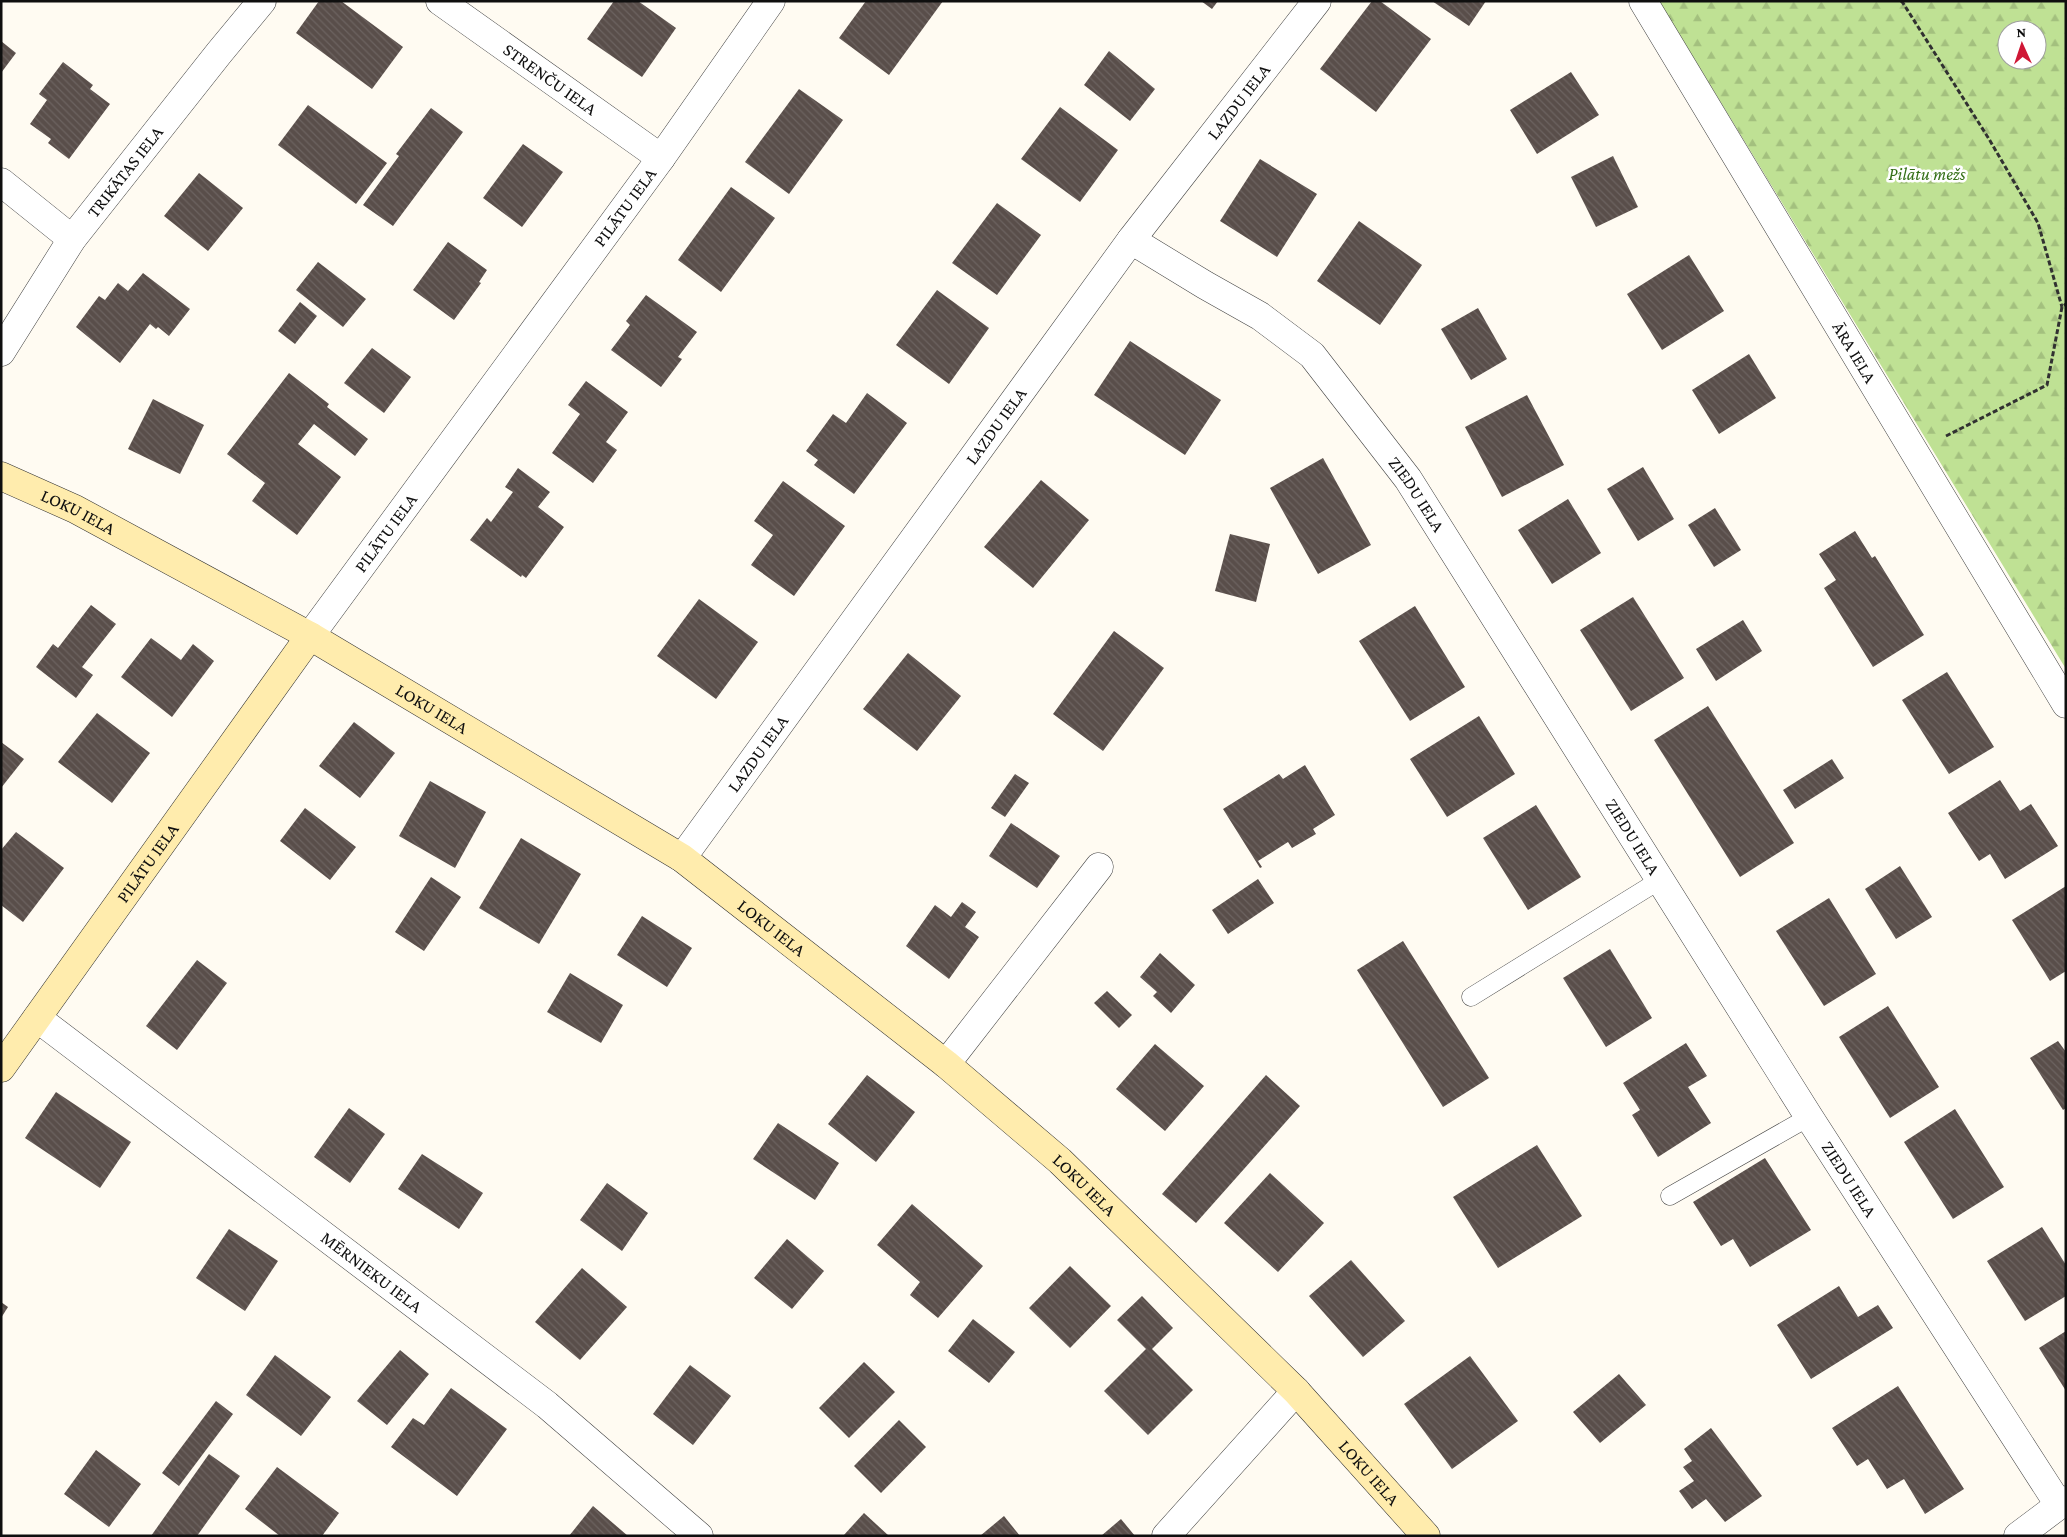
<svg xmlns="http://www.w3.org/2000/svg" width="2067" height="1537" font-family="'Crimson Pro',serif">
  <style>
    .forest { fill: url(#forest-firs); fill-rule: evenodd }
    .building { fill: url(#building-back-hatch) }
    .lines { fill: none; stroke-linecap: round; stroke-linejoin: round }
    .lane-casing { stroke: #424242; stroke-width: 19 }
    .street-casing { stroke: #424242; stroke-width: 29 }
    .secondary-casing { stroke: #313131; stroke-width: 29 }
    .path { stroke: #313131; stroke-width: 3; stroke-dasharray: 5 2.5; stroke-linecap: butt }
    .lane { stroke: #fff; stroke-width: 18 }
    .street { stroke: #fff; stroke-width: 28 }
    .secondary { stroke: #ffecad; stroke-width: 28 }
    .labels { text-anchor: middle; stroke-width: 5; stroke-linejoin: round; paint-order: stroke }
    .street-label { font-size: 18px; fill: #0f0f0f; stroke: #fff }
    .park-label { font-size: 18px; font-style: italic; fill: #346f17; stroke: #fff }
  </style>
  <defs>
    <pattern id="forest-firs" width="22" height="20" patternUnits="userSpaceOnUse" patternTransform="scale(1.25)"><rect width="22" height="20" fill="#bfe194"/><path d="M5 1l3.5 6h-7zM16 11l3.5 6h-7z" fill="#a3c07e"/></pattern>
    <pattern id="building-back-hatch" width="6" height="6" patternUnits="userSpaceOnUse" patternTransform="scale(1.25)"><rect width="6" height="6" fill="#594e4a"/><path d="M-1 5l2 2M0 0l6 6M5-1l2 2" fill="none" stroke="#6c6360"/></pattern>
  </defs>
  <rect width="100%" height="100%" fill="#fffbf2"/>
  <!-- forest -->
  <path class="forest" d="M1659 1H2066V669ZM2007 30H2037V60H2007Z"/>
  <!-- building -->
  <g class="building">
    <polygon points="319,1 341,1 403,47 372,89 296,33"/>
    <polygon points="614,1 638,1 676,28 642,77 587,39"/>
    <polygon points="866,1 943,1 889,75 839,38"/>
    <polygon points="1201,1 1218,1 1212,9"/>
    <polygon points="1372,1 1380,1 1431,39 1376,112 1320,69"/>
    <polygon points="1432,1 1486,1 1469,26"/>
    <polygon points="1,41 16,53 1,73"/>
    <polygon points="1109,51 1155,89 1130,121 1084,85"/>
    <polygon points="63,62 93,85 90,89 110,104 69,159 48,143 51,139 30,124 47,100 39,94"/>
    <polygon points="1571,72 1599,115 1537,154 1510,110"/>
    <polygon points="799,89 843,120 789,194 745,162"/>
    <polygon points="308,105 387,163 356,204 278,145"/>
    <polygon points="1060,107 1118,150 1080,202 1021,159"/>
    <polygon points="431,108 463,132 393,226 363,205 399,156 396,154"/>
    <polygon points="523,144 563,172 522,227 483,198"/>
    <polygon points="1613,156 1638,207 1596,227 1571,177"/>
    <polygon points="1260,159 1317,194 1277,257 1220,221"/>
    <polygon points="199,173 243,208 208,251 164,216"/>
    <polygon points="731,187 775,218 721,292 678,260"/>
    <polygon points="997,203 1041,235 997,295 952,263"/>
    <polygon points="1359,221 1422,265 1380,325 1317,281"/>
    <polygon points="448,242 487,270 479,282 481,283 454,320 413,290"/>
    <polygon points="1689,255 1724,311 1662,350 1627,294"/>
    <polygon points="318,262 366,299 343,327 296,290"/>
    <polygon points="143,273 190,309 169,336 158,327 156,329 150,324 120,363 76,327 99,296 105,300 118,283 128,291"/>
    <polygon points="937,290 989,328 949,384 896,345"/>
    <polygon points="646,295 697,332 678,357 682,359 661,387 611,350 630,325 626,321"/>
    <polygon points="300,302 317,316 295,344 278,331"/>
    <polygon points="1478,308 1507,359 1471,380 1441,329"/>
    <polygon points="1130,341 1221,400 1185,455 1094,395"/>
    <polygon points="372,348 411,377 384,413 344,383"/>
    <polygon points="1749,354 1776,398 1719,434 1692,390"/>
    <polygon points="289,373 329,404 327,407 368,439 355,456 314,424 298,444 341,477 297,535 252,501 265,483 227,454"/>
    <polygon points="586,381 628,412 606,442 617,450 593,483 552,453 580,414 568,405"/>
    <polygon points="867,393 907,423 854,494 814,465 818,460 806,451 833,414 846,423"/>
    <polygon points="1527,395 1564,465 1502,497 1465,427"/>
    <polygon points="153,399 204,425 180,474 128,449"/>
    <polygon points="1323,458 1371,545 1318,574 1270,488"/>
    <polygon points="1643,467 1674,519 1638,541 1607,489"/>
    <polygon points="518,468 550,492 538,507 564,527 526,578 522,575 521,577 470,540 487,518 491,522 513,492 505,487"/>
    <polygon points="1041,480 1089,520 1033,588 984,547"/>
    <polygon points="783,481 845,526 794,596 751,565 773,535 754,521"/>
    <polygon points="1568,499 1601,553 1552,584 1518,530"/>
    <polygon points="1715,508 1741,550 1714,567 1688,525"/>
    <polygon points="1855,531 1872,558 1875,556 1924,635 1873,667 1824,588 1836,580 1819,554"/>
    <polygon points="1230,534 1270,544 1256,602 1215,591"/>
    <polygon points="1633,597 1684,678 1631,711 1580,630"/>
    <polygon points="699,599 758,642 716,699 657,656"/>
    <polygon points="91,605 116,624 82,667 93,675 76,698 36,667 53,644 58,648"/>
    <polygon points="1415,606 1465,687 1410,721 1359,641"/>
    <polygon points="1743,620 1762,651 1716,681 1696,649"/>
    <polygon points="1114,631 1164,668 1103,751 1053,714"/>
    <polygon points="151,638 181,660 193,644 214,661 172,717 121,677"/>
    <polygon points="908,653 961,696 917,751 863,709"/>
    <polygon points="1947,672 1994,747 1949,774 1902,700"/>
    <polygon points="1708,706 1794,843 1740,877 1654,740"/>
    <polygon points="97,713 150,753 112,803 58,762"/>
    <polygon points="1479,716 1515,774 1447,817 1410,759"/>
    <polygon points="354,722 395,753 360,798 319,766"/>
    <polygon points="1,742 24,759 1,788"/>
    <polygon points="1832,759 1844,778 1795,809 1783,790"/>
    <polygon points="1305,765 1335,815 1313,829 1316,834 1292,848 1288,842 1258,861 1262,867 1260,868 1223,809 1279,774 1283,779"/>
    <polygon points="1015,774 1029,783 1005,817 991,808"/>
    <polygon points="2000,780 2020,811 2031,804 2058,846 2005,879 1990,854 1979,861 1948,813"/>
    <polygon points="430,781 486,812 455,868 399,836"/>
    <polygon points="1536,805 1581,877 1528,910 1483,838"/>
    <polygon points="305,808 356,847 330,880 280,841"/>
    <polygon points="1011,823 1060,856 1037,888 989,856"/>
    <polygon points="16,832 64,868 23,922 1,905 1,850"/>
    <polygon points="521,838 581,874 539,944 479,908"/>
    <polygon points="1900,866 1932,917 1896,939 1865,889"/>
    <polygon points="431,877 461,897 424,951 395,932"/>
    <polygon points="1258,879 1274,903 1228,934 1212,910"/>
    <polygon points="2066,886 2066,971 2050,981 2012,920"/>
    <polygon points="1829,898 1876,974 1824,1006 1776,931"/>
    <polygon points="962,902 976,912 965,927 979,937 949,979 906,946 935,905 951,917"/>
    <polygon points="642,916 692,948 667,987 617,955"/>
    <polygon points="1403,941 1489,1078 1443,1107 1357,970"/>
    <polygon points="1610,949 1652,1018 1606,1047 1563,978"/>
    <polygon points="1160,953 1195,985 1171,1013 1153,996 1157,992 1140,977"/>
    <polygon points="197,960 227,983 177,1050 146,1026"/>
    <polygon points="570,973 623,1005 601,1043 547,1012"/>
    <polygon points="1107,991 1132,1015 1119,1028 1094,1003"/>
    <polygon points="1888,1006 1939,1087 1890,1118 1839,1037"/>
    <polygon points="2058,1041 2066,1052 2066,1108 2063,1110 2030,1058"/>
    <polygon points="1686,1043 1707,1076 1688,1087 1711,1123 1658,1157 1632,1115 1640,1110 1623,1083"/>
    <polygon points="1155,1044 1204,1086 1165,1131 1116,1089"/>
    <polygon points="867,1075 915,1112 876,1162 828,1124"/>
    <polygon points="1266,1075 1300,1106 1196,1223 1162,1194"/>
    <polygon points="56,1092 131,1142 100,1188 25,1138"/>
    <polygon points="349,1108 385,1134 350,1183 314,1157"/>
    <polygon points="1955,1109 2004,1187 1953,1219 1904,1142"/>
    <polygon points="778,1123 839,1163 815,1200 753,1159"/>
    <polygon points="1537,1145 1582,1216 1498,1268 1453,1197"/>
    <polygon points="422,1154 483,1193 459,1229 398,1189"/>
    <polygon points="1765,1158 1811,1230 1750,1267 1733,1239 1721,1246 1693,1202"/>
    <polygon points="1270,1173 1324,1223 1278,1272 1224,1223"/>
    <polygon points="607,1183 648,1213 622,1251 580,1220"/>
    <polygon points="912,1204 983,1266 938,1318 910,1295 920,1282 877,1245"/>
    <polygon points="2042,1227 2066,1265 2066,1296 2025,1321 1987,1261"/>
    <polygon points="229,1229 278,1261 245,1311 196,1278"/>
    <polygon points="787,1239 824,1271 792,1309 754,1278"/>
    <polygon points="1351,1260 1405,1321 1363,1357 1309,1296"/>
    <polygon points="1070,1266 1111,1306 1070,1348 1029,1308"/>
    <polygon points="582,1268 627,1307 580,1360 535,1322"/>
    <polygon points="1839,1286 1858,1317 1878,1305 1893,1328 1811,1379 1777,1325"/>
    <polygon points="1142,1296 1173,1328 1152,1349 1193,1390 1148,1435 1104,1391 1146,1349 1117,1320"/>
    <polygon points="1,1302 8,1307 1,1318"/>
    <polygon points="973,1319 1015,1352 989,1383 948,1351"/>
    <polygon points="2066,1331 2066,1391 2039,1348"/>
    <polygon points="400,1350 429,1374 387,1425 357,1401"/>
    <polygon points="275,1355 331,1397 301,1436 246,1395"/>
    <polygon points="1470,1356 1518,1421 1452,1469 1404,1404"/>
    <polygon points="864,1362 895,1392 849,1438 819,1408"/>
    <polygon points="690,1365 731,1396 693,1445 653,1414"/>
    <polygon points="1619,1374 1646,1405 1600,1443 1573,1412"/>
    <polygon points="1898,1386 1964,1489 1925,1514 1904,1479 1887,1489 1868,1459 1857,1466 1832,1428"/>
    <polygon points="451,1388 507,1429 457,1496 391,1447 413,1418 424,1425"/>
    <polygon points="216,1401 233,1414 179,1486 162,1473"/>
    <polygon points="899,1420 926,1447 881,1493 854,1466"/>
    <polygon points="1711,1428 1762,1496 1725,1522 1706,1499 1692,1509 1679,1491 1694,1481 1683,1467 1692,1461 1684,1449"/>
    <polygon points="96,1450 141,1484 109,1527 64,1494"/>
    <polygon points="209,1454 240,1476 197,1536 151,1536"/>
    <polygon points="277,1467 339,1513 322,1536 280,1536 245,1509"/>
    <polygon points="593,1506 628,1536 569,1536"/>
    <polygon points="864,1513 889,1536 843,1536"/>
    <polygon points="1004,1516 1020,1536 980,1536"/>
    <polygon points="1121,1519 1135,1536 1101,1536"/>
  </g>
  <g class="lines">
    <defs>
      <g id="lane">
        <polyline points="1471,997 1660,880"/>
        <polyline points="1670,1196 1809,1117"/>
      </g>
      <g id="street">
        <path id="s1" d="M440 1 661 158"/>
        <path id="s2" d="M1643 1 2066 704"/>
        <polyline points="1,182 72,239"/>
        <path id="s3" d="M1131 240 1205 285 1260 316 1312 355 1408 479 1809 1117 2059 1505"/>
        <path id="s4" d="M1 352 72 239 219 53 262 1"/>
        <path id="s5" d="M310 636 661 158 771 1"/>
        <path id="s6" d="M682 858 1131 240 1317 1"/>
        <path id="s7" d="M37 1018 547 1405 699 1536"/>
        <polyline points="946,1064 1099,867"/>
        <polyline points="1166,1536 1296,1391"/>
        <polyline points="2018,1536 2066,1500"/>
      </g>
      <g id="secondary">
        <path id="s8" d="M1 476 75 509 310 636 682 858 946 1064 1060 1161 1296 1391 1426 1536"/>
        <path id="s9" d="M1 1068 310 636"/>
      </g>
    </defs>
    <!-- lane casing -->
    <use href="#lane" class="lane-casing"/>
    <!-- street casing -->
    <use href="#street" class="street-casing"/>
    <!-- secondary casing -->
    <use href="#secondary" class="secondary-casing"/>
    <!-- path -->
    <g class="path">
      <polyline points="1901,1 1903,3 1989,139 2038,223 2062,307"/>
      <polyline points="1946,436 2047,385 2062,307 2066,304"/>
    </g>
    <!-- lane -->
    <use href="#lane" class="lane"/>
    <!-- street -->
    <use href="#street" class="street"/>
    <!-- secondary -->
    <use href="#secondary" class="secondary"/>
  </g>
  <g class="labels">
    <!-- street labels -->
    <g class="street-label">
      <text dy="6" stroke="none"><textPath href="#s1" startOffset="135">STRENČU IELA</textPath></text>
      <text dy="6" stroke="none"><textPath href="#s6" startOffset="939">LAZDU IELA</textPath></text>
      <text dy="6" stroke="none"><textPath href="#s4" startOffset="219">TRIKĀTAS IELA</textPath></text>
      <text dy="6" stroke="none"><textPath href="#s5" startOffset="532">PILĀTU IELA</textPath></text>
      <text dy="6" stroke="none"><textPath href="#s2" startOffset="410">ĀRA IELA</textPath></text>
      <text dy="6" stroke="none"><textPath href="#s6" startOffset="534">LAZDU IELA</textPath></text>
      <text dy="6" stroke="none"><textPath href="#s3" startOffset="389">ZIEDU IELA</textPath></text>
      <text dy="6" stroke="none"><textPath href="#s8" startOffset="85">LOKU IELA</textPath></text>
      <text dy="6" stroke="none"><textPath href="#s5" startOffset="128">PILĀTU IELA</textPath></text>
      <text dy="6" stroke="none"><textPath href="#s8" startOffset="490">LOKU IELA</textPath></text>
      <text dy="6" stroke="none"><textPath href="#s6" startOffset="129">LAZDU IELA</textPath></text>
      <text dy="6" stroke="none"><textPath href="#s3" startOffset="794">ZIEDU IELA</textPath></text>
      <text dy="6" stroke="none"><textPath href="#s9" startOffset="252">PILĀTU IELA</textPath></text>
      <text dy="6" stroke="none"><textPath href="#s8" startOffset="895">LOKU IELA</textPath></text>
      <text dy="6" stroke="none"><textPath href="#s3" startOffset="1199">ZIEDU IELA</textPath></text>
      <text dy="6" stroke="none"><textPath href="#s8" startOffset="1300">LOKU IELA</textPath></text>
      <text dy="6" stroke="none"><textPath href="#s7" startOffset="420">MĒRNIEKU IELA</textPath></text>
      <text dy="6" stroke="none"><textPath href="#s8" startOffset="1705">LOKU IELA</textPath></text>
    </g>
    <!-- park labels -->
    <g class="park-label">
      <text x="1927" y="180">Pilātu mežs</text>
    </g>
  </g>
  <!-- border -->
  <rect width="2067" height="1537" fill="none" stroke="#0f0f0f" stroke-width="5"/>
  <!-- north arrow -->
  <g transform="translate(2022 45) rotate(357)"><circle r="24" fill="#ffffff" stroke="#9f9f9f"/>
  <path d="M0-4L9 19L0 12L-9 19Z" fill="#cf1735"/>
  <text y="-8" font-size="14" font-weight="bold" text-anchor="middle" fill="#0f0f0f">N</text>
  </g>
</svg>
